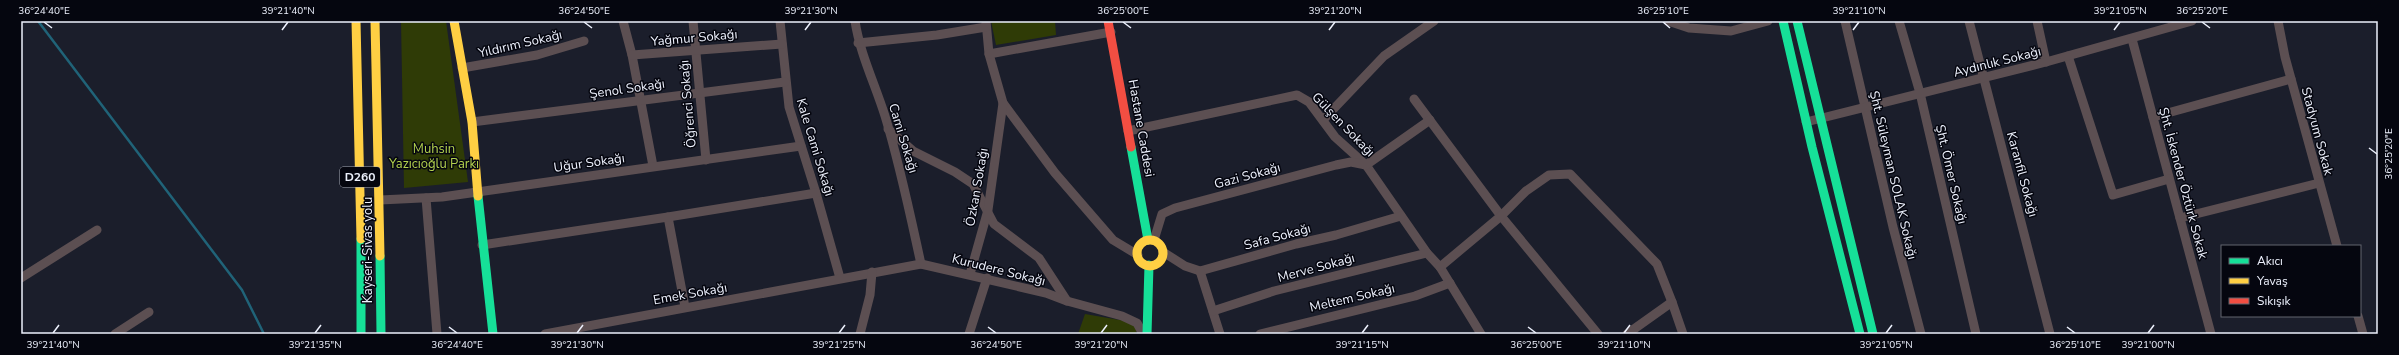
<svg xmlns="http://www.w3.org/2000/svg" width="2399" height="355" font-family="'Nunito Sans',sans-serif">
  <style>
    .green { fill: #2f3b06 }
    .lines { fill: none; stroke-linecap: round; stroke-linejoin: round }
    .stream { stroke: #206378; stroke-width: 2.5 }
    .street { stroke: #5c4f52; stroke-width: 9 }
    .fast { stroke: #16e098; stroke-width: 9 }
    .slow { stroke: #ffcf43; stroke-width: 9 }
    .jam { stroke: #f24e42; stroke-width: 9 }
    .ticks { fill: none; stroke: #edf1fd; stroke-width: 1.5 }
    .labels { text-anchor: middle; stroke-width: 3; stroke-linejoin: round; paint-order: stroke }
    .shield { fill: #05060f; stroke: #a7aab6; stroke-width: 1 }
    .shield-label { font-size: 12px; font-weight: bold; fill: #edf1fd }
    .street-label { font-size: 13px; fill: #edf1fd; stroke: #05060f }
    .park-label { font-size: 13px; fill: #b2d14e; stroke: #05060f }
    .neatline { fill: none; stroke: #edf1fd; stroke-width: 1.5 }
    .ticks-label { font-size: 10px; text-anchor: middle; fill: #edf1fd }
  </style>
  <rect width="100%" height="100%" fill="#1b1e2b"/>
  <!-- green -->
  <g class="green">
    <polygon points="401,21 446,21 468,182 404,188"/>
    <polygon points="991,21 1055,21 1056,35 996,45"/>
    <polygon points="1085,314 1137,323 1136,334 1078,334"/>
  </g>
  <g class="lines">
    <!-- stream -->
    <polyline class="stream" points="38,21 242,290 264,334"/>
    <!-- street -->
    <g class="street">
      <polyline points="623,21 632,55 653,166"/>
      <polyline points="693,21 706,160"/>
      <polyline points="780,21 789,107 816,193 840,278"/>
      <path d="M855 21C860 54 875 84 885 116 900 165 910 214 921 264"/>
      <polyline points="986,21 989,54 1003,103 1055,173 1113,240 1138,255"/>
      <polyline points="1668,21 1689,28 1731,31 1768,21"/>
      <polyline points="1845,21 1893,227 1921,334"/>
      <polyline points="1899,21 1920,93 1976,334"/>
      <polyline points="1969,21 2050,334"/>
      <polyline points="2037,21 2046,62"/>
      <polyline points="2278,21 2285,57 2337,246"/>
      <polyline points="2132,39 2211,334"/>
      <polyline points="858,43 937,35 986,27"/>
      <polyline points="989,54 1111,32"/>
      <polyline points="632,55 782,44"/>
      <polyline points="2068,56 2113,195 2169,179"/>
      <polyline points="462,68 537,55 584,41"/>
      <polyline points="1414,99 1501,216 1598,334"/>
      <polyline points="2153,117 2291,79"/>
      <polyline points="1323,120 1384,56 1434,21"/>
      <polyline points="472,122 785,82"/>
      <polyline points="1806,122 2046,62 2192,21"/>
      <polyline points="888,129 913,151 955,172 973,184 994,224 1039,258 1067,301"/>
      <polyline points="1128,131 1297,95 1309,102 1335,137 1366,165 1427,253 1440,267 1481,334"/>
      <polyline points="426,198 437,334"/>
      <polyline points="380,200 442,197 801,146"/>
      <polyline points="668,217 685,307"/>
      <polyline points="2180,218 2319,183"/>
      <polyline points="1154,240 1162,214 1175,208 1336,165 1351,162 1366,165 1430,120"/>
      <polyline points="482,245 668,217 816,193"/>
      <polyline points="1163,252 1185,266 1200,271 1296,244 1336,235 1401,216"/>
      <polyline points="1440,267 1501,216 1526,191 1549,175 1570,174 1657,264 1672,302"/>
      <polyline points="1200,271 1220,334"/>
      <polyline points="970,274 988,210 1003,103"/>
      <polyline points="21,278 97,230"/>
      <polyline points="1213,311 1274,291 1427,253"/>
      <polyline points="2358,316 2363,334"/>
      <polyline points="115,334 149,312"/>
      <polyline points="545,334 921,264 1046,293 1067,301 1122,316 1137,323 1143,334"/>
      <polyline points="860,334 870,295 872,272"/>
      <polyline points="969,334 987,278"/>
      <polyline points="1260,334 1415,296 1450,283"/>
      <polyline points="1627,334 1672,302 1683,334"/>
    </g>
    <!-- fast -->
    <g class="fast">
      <polyline points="1783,21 1812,147 1860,334"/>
      <polyline points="1797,21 1873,334"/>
      <polyline points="1131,147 1148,240"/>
      <polyline points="478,196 493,334"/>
      <polyline points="361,239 361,334"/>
      <polyline points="380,256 381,334"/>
      <polyline points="1147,334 1149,265"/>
    </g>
    <!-- slow -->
    <g class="slow">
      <polyline points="356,21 361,239"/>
      <polyline points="375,21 380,256"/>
      <polyline points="454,21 472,122 478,196"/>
      <circle cx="1150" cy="253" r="13"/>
    </g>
    <!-- jam -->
    <polyline class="jam" points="1108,21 1131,147"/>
  </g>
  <!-- ticks -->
  <path class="ticks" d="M44 22 52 28M584 22 592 28M1123 22 1131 28M1663 22 1670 28M2202 22 2210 28M282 30 288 22M805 30 811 22M1329 30 1335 22M1853 30 1859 22M2114 30 2120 22M2369 148 2377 154M449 327 457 333M988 327 996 333M1528 327 1536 333M2067 327 2075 333M53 333 59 325M315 333 321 325M577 333 583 325M839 333 845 325M1101 333 1107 325M1362 333 1368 325M1624 333 1630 325M1886 333 1892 325M2148 333 2154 325"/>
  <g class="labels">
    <!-- shield labels -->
    <rect class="shield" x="340" y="167" width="40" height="20" rx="3"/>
    <g class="shield-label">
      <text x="360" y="181">D260</text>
    </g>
    <!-- street labels -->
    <g class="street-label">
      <text transform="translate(694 37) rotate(-5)" y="5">Yağmur Sokağı</text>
      <text transform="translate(520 43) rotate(-13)" y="5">Yıldırım Sokağı</text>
      <text transform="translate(1997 61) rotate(-14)" y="5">Aydınlık Sokağı</text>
      <text transform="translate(627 88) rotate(-8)" y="5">Şenol Sokağı</text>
      <text transform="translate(687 104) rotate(-95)" y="5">Öğrenci Sokağı</text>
      <text transform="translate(1344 124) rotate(46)" y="5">Gülşen Sokağı</text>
      <text transform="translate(1142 128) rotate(80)" y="5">Hastane Caddesi</text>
      <text transform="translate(2318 131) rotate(75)" y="5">Stadyum Sokak</text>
      <text transform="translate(904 138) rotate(73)" y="5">Cami Sokağı</text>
      <text transform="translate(816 147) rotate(73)" y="5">Kale Cami Sokağı</text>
      <text transform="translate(589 162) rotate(-8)" y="5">Uğur Sokağı</text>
      <text transform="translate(1952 174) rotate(77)" y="5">Şht. Ömer Sokağı</text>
      <text transform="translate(2023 174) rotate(75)" y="5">Karanfil Sokağı</text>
      <text transform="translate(1247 175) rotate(-15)" y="5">Gazi Sokağı</text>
      <text transform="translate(1894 175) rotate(77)" y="5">Şht. Süleyman SOLAK Sokağı</text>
      <text transform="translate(2184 183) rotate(75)" y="5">Şht. İskender Öztürk Sokak</text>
      <text transform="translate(976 187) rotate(-80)" y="5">Özkan Sokağı</text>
      <text transform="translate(1277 236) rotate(-15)" y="5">Safa Sokağı</text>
      <text transform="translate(367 250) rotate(-90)" y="5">Kayseri-Sivas yolu</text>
      <text transform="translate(1316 267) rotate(-15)" y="5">Merve Sokağı</text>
      <text transform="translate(999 269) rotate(14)" y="5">Kurudere Sokağı</text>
      <text transform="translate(690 293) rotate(-10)" y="5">Emek Sokağı</text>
      <text transform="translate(1352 297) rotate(-13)" y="5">Meltem Sokağı</text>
    </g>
    <!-- park labels -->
    <g class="park-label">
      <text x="434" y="153">Muhsin<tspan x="434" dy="15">Yazıcıoğlu Parkı</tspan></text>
    </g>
  </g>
  <!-- border -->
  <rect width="2399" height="355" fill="none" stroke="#05060f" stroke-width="44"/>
  <!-- legend -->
  <rect x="2221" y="245" width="140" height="72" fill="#05060f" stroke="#62646e"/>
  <rect x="2229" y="258" width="20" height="6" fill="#16e098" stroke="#62646e"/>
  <text x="2257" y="265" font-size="12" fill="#edf1fd">Akıcı</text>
  <rect x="2229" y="278" width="20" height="6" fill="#ffcf43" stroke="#62646e"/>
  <text x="2257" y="285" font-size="12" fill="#edf1fd">Yavaş</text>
  <rect x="2229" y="298" width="20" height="6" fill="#f24e42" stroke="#62646e"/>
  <text x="2257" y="305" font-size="12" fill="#edf1fd">Sıkışık</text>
  <rect x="22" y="22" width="2355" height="311" class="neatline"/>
  <g class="ticks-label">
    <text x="44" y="14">36°24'40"E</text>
    <text x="288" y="14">39°21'40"N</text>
    <text x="584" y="14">36°24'50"E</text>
    <text x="811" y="14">39°21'30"N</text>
    <text x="1123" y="14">36°25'00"E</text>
    <text x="1335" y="14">39°21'20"N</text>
    <text x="1663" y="14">36°25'10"E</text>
    <text x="1859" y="14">39°21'10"N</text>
    <text x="2120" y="14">39°21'05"N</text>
    <text x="2202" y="14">36°25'20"E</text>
    <text transform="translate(2388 154) rotate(-90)" y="4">36°25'20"E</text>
    <text x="53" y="348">39°21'40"N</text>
    <text x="315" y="348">39°21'35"N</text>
    <text x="457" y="348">36°24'40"E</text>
    <text x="577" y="348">39°21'30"N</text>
    <text x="839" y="348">39°21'25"N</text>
    <text x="996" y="348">36°24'50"E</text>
    <text x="1101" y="348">39°21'20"N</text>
    <text x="1362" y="348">39°21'15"N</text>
    <text x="1536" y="348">36°25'00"E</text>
    <text x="1624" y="348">39°21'10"N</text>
    <text x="1886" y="348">39°21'05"N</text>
    <text x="2075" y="348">36°25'10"E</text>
    <text x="2148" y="348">39°21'00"N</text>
  </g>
</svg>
